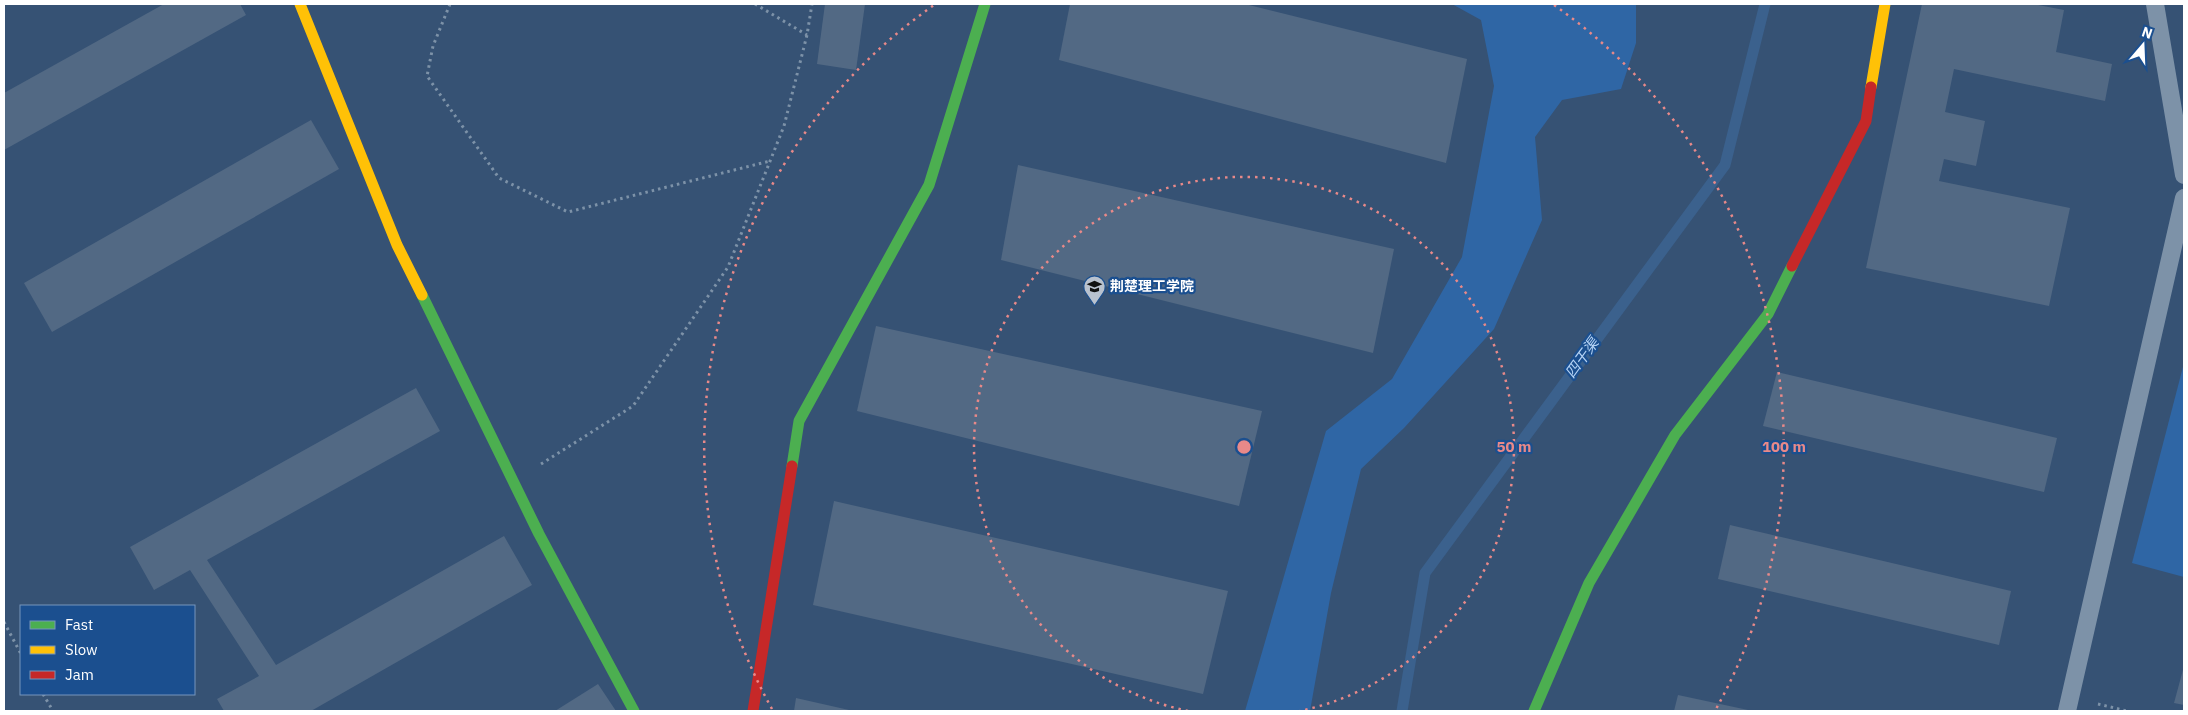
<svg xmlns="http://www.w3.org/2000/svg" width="2188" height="715" font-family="'IBM Plex Sans','Noto Sans SC',sans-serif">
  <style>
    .green { fill: #2f66a5 }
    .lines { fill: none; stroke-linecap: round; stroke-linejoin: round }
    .stream { stroke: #3b618d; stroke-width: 11 }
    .building { fill: #526984 }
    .path { stroke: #7d92a8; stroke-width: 3; stroke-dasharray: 2.5 4; stroke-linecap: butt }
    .lane { stroke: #7d92a8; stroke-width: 18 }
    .fast { stroke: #4caf50; stroke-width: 11 }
    .slow { stroke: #ffc107; stroke-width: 11 }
    .jam { stroke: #c62828; stroke-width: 11 }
    .ring { fill: none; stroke: #e88989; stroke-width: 2.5; stroke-dasharray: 2.5 5 }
    .labels { text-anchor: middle; stroke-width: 4.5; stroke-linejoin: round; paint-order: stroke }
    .poi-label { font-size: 14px; font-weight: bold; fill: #fff; stroke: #1b4f8f; text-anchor: start }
    .water-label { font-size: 15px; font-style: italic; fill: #b5d3f5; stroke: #1b4f8f }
    .centre { fill: #e88989; stroke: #1b4f8f; stroke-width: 2.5 }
    .ring-label { font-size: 15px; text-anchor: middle; font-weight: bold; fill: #e88989; stroke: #1b4f8f; stroke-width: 4.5; stroke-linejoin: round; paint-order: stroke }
  </style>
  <rect width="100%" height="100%" fill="#365274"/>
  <!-- green -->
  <g class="green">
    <polygon points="1452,4 1636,4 1636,43 1621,89 1562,100 1535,137 1542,220 1494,329 1404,428 1361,469 1331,593 1310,711 1245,711 1326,431 1392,379 1462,257 1494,86 1481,20"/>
    <polygon points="2184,363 2184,577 2132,563"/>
  </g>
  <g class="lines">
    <!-- stream -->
    <polyline class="stream" points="1402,711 1425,573 1725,165 1765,4"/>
  </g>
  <!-- building -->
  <g class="building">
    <polygon points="164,4 240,4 246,15 4,150 4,93"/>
    <polygon points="825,4 865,4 856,70 817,64"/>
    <polygon points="1070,4 1245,4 1467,59 1446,163 1059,60"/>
    <polygon points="1922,4 2033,4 2064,10 2056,52 2112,64 2105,101 1954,69 1945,112 1985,121 1976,166 1944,159 1939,181 2070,208 2049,306 1866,268"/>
    <polygon points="311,120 339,169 52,332 24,283"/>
    <polygon points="1018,165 1394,249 1373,353 1001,260"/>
    <polygon points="876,326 1262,411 1239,506 857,411"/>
    <polygon points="1777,372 2057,438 2044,492 1763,426"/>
    <polygon points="416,388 440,431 207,560 276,665 504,536 532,585 311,711 224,711 217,699 259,676 190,570 154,590 130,547"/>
    <polygon points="834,501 1228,591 1203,694 813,605"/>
    <polygon points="1730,525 2011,591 1999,645 1718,579"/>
    <polygon points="2184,666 2184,705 2174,703"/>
    <polygon points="598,684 616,711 555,711"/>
    <polygon points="1678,695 1748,710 1748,711 1674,711"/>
    <polygon points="796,698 849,710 849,711 794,711"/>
  </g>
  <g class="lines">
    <!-- path -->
    <g class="path">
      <polyline points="450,4 433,46 427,76 499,178 568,212 770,161"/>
      <polyline points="755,4 807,35"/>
      <polyline points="541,464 633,406 728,267 784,126 807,35 812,4"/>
      <polyline points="4,622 21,654"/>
      <polyline points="43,694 53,711"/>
      <polyline points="2098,704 2127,711"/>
    </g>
    <!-- lane -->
    <g class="lane">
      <polyline points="2155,4 2184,175"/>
      <polyline points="2067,711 2184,198"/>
    </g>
    <!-- fast -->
    <g class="fast">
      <polyline points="422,295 539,534 634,711"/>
      <polyline points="792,466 799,421 929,185 985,4"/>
      <polyline points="1534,711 1589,583 1675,435 1768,314 1792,266"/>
    </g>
    <!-- slow -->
    <g class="slow">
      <polyline points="300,4 397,245 422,295"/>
      <polyline points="1871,87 1885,4"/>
    </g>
    <!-- jam -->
    <g class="jam">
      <polyline points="1792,266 1866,121 1871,87"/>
      <polyline points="753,711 792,466"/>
    </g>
  </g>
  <!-- distance rings -->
  <g class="ring">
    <path d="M1188 711A270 270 0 1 1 1300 711"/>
    <path d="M772 709A540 540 0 0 1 934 5M1554 5A540 540 0 0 1 1716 709"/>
  </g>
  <!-- icons -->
  <defs>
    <symbol id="university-pin" viewBox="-11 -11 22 30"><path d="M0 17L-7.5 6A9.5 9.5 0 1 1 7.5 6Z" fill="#b9c2ce" stroke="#1b4f8f"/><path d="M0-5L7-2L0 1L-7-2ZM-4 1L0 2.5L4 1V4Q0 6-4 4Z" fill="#111"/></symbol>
  </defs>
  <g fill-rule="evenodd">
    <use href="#university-pin" x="1082" y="274" width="25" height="34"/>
  </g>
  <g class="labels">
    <!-- poi labels -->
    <g class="poi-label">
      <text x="1110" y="291">荆楚理工学院</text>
    </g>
    <!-- water labels -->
    <g class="water-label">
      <text transform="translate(1582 358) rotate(-54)" y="5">四干渠</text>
    </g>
  </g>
  <circle cx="1244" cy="447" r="8" class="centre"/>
  <g class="ring-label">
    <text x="1514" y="452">50 m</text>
    <text x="1784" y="452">100 m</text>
  </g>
  <!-- border -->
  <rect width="2188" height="715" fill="none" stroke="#ffffff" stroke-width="10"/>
  <!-- legend -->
  <rect x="20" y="605" width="175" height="90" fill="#1b4f8f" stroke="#7695bc"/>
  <rect x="30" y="621" width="25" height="8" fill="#4caf50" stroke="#7695bc"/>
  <text x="65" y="630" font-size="15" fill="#ffffff">Fast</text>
  <rect x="30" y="646" width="25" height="8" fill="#ffc107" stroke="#7695bc"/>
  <text x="65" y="655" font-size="15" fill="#ffffff">Slow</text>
  <rect x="30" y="671" width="25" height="8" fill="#c62828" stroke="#7695bc"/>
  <text x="65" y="680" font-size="15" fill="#ffffff">Jam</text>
  <!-- north arrow -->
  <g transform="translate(2143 45) rotate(19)" stroke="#1b4f8f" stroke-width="4" paint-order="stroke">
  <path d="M0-4L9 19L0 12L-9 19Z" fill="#ffffff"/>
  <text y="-8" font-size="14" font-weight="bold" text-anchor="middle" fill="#ffffff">N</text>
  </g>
</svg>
